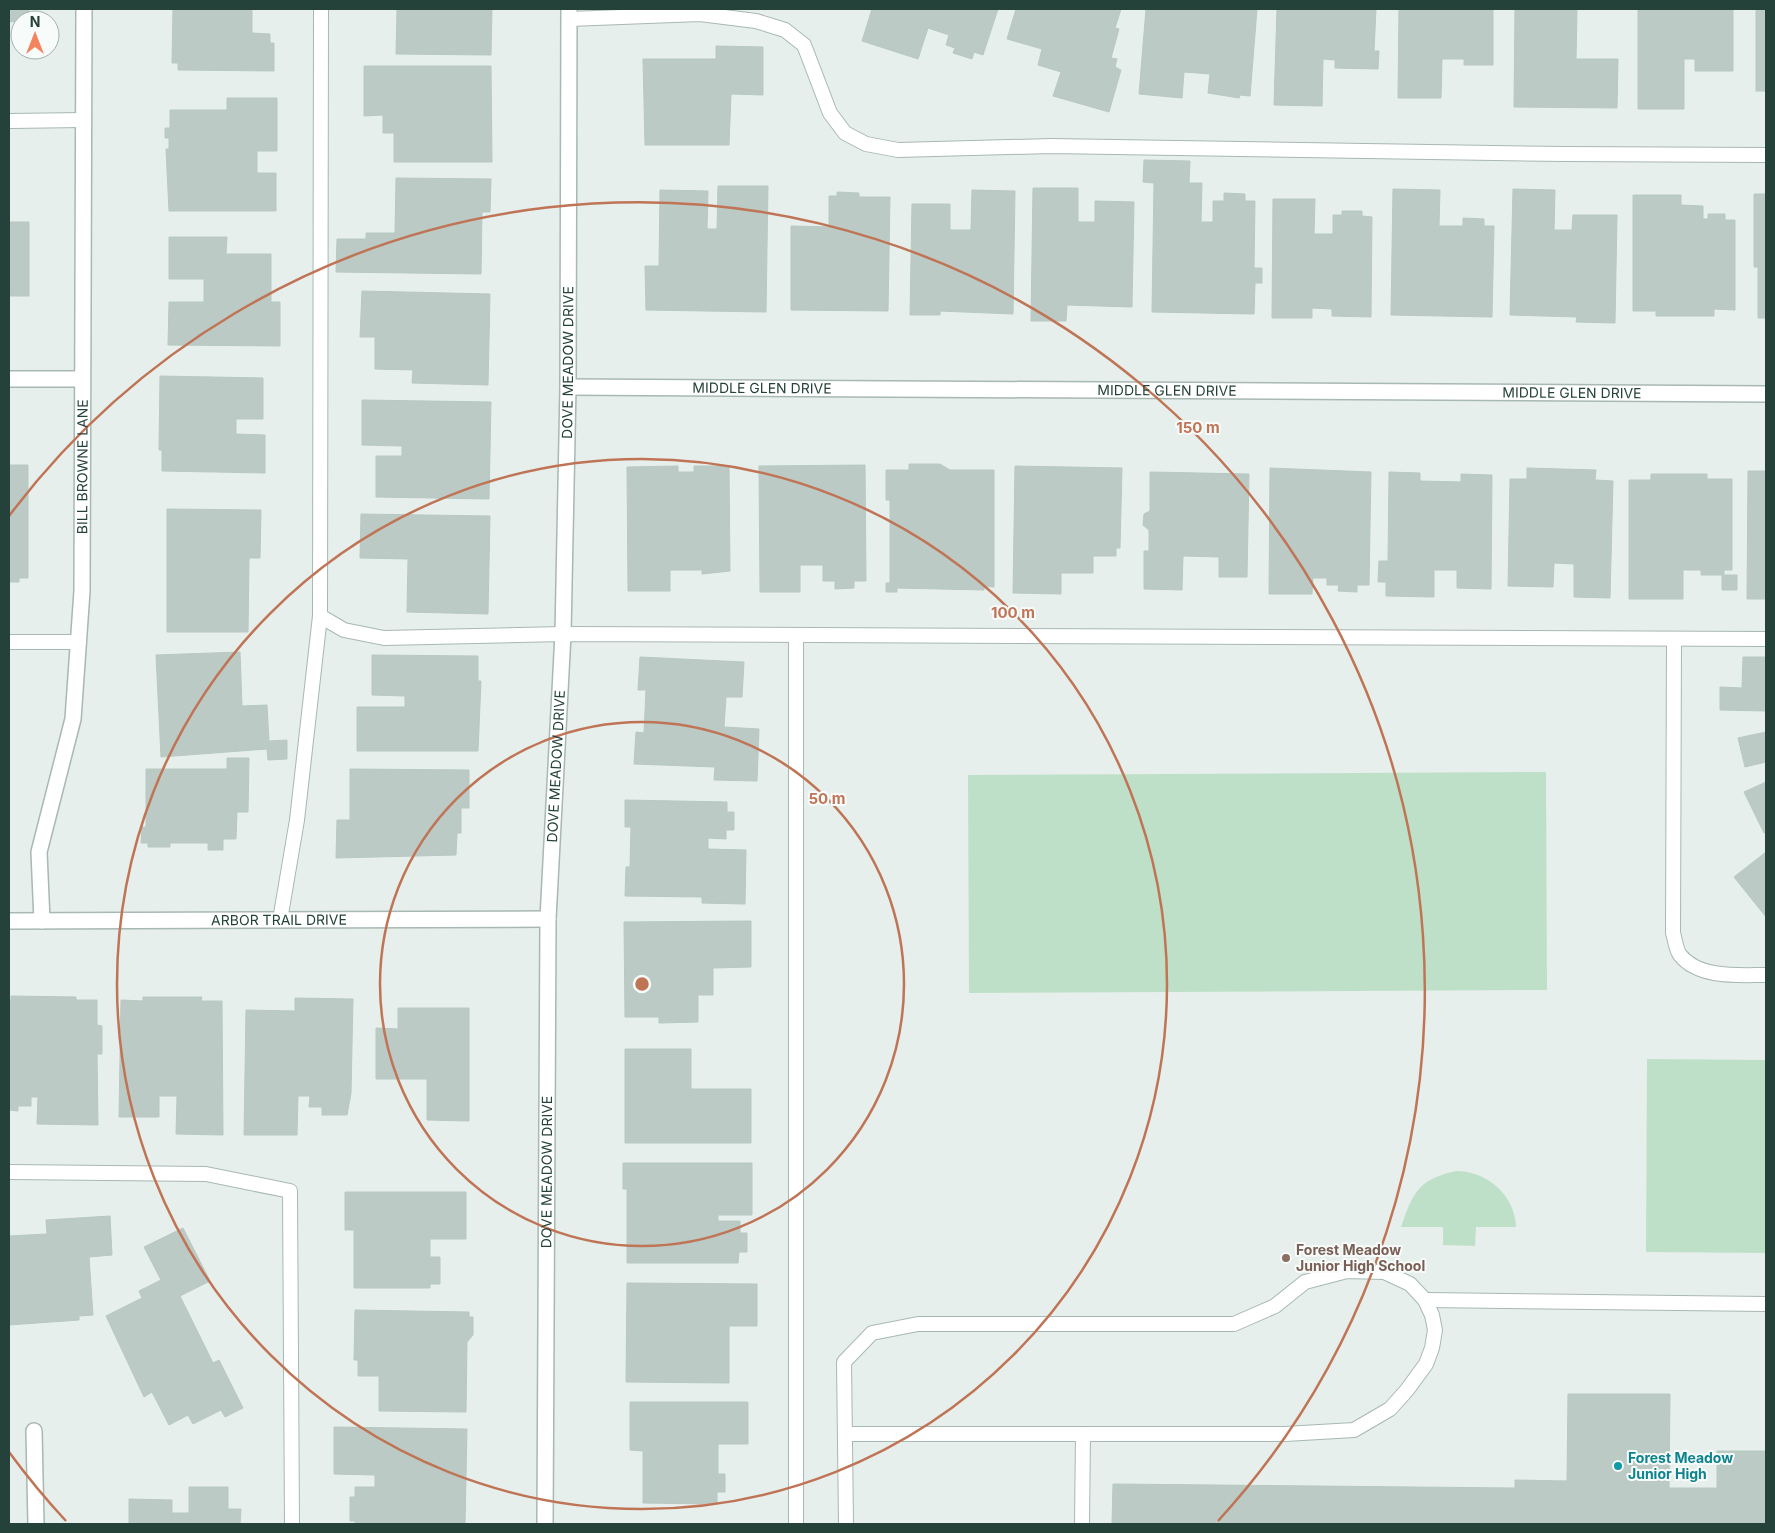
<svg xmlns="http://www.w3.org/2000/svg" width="1775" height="1533" font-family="Inter,sans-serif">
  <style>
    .green { fill: #bfe0c8 }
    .building { fill: #bbcac4; stroke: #b8c9c2 }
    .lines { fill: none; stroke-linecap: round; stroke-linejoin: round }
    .lane-casing { stroke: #a8b8b2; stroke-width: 16 }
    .street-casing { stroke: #a8b8b2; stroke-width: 18 }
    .lane { stroke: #fff; stroke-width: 14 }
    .street { stroke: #fff; stroke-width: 15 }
    .ring { fill: none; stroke: #c07456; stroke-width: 2.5 }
    .education-dot { fill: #8d6e63; stroke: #f7fbf9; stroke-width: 2 }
    .culture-dot { fill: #0f9aa8; stroke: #f7fbf9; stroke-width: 2 }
    .labels { text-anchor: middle; stroke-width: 4; stroke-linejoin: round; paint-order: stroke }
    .street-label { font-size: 14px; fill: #24423a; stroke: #f7fbf9 }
    .education-label { font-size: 14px; font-weight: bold; fill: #785e54; stroke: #f7fbf9; text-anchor: start }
    .culture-label { font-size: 14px; font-weight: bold; fill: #0d838f; stroke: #f7fbf9; text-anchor: start }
    .centre { fill: #c07456; stroke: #f7fbf9; stroke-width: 2.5 }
    .ring-label { font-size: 15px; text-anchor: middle; font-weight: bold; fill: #c07456; stroke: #f7fbf9; stroke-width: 4; stroke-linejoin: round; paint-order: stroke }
  </style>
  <rect width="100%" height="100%" fill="#e6efeb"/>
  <!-- green -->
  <g class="green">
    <polygon points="1546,772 1547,990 969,993 968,775"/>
    <polygon points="1647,1059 1766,1060 1766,1253 1646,1252"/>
    <path d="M1456 1171C1487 1171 1515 1195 1516 1227H1476L1475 1246 1443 1245V1227H1401C1413 1192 1419 1179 1456 1171Z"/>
  </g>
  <!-- building -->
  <g class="building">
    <polygon points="9,9 29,9 29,20 9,22"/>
    <polygon points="173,9 252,9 252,33 270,34 270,43 274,43 274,71 178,70 178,63 172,63"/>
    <polygon points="397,9 492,9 491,55 396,54"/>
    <polygon points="872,9 998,9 983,55 974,52 972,59 953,53 955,48 946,45 949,35 928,28 918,59 862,41"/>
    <polygon points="1016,9 1121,9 1115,28 1119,29 1111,58 1117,59 1115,67 1121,70 1109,112 1053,96 1061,72 1038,65 1042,49 1007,39"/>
    <polygon points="1146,9 1257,9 1250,96 1240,95 1239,98 1208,93 1210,74 1184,72 1182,98 1139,94"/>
    <polygon points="1277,9 1376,9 1374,51 1379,51 1378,69 1335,68 1335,60 1323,59 1322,106 1274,105"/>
    <polygon points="1399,9 1493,9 1493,65 1464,65 1464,59 1442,59 1441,98 1398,98"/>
    <polygon points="1515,9 1577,9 1576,59 1618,59 1617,108 1514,107"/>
    <polygon points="1638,9 1733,9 1733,71 1695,71 1695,59 1684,59 1684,109 1638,109"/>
    <rect x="1756" y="9" width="10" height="82"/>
    <polygon points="716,46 763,47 763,95 731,94 729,145 645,145 643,59 716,59"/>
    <polygon points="364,66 491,66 492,162 394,162 394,133 383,133 383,115 364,116"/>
    <polygon points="227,98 277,98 277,151 257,151 257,173 276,173 276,211 169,211 166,149 169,149 169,138 165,138 165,128 170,128 170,110 227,110"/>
    <polygon points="1144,160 1190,161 1189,183 1202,183 1201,222 1213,222 1213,201 1224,201 1224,193 1245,194 1245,201 1255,201 1254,268 1262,268 1262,283 1255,283 1254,314 1152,312 1154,183 1143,182"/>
    <polygon points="396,178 491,179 490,212 482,212 481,274 336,272 337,239 366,239 366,233 395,233"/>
    <polygon points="718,186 768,186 766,312 646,310 645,266 659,266 660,190 708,191 707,229 717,229"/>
    <polygon points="1033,188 1078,188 1078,222 1095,222 1095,201 1134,202 1132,307 1067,305 1066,321 1031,321"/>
    <polygon points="1393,189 1440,190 1439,226 1463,226 1463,218 1484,219 1484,226 1494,226 1492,317 1391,315"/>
    <polygon points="1513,189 1555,190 1554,230 1572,230 1573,215 1617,215 1615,323 1576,322 1577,317 1510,315"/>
    <polygon points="972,190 1015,191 1013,314 940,311 940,315 910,315 912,204 950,204 950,230 971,230"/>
    <polygon points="837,192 859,193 859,197 890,197 888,311 791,310 791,226 829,227 829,196 837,196"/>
    <polygon points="1754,194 1766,194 1766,318 1758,318 1758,267 1754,267"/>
    <polygon points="1633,195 1681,195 1681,205 1703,206 1703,219 1708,219 1708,214 1725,214 1725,220 1735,220 1735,310 1714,309 1714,316 1656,316 1656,311 1633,311"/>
    <polygon points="1273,199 1315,199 1314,234 1333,234 1333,215 1342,215 1342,211 1362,211 1362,216 1372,217 1371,317 1332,316 1332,309 1312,308 1312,318 1272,318"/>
    <rect x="9" y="222" width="20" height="74"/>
    <polygon points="169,237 227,237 226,254 271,254 271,302 280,302 280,346 168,345 169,302 204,302 204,279 169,279"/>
    <polygon points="362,291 490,294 488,385 412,383 413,370 375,369 375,337 360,337"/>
    <polygon points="160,376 263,378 263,419 236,419 236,434 265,435 265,473 162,471 162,450 159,450"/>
    <polygon points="362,400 491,402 489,499 376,497 376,456 402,456 402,446 362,445"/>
    <polygon points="909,464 940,464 950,470 994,470 994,587 984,586 984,590 897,588 897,592 886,592 886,583 890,583 890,500 886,500 886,470 909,470"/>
    <polygon points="9,465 28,465 28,578 19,578 19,582 9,582"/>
    <polygon points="865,465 866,581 854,581 854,588 835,589 835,581 823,581 823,565 800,565 800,592 760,592 759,466"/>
    <polygon points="678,466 678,472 694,472 694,466 729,466 730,571 702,574 702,570 670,570 670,591 628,591 627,467"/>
    <polygon points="1015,466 1122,468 1120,548 1116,548 1116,556 1093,556 1093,573 1061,573 1061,594 1013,593"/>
    <polygon points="1270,468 1371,472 1369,585 1357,585 1357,592 1338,591 1339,585 1327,585 1327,578 1313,578 1312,594 1269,594"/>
    <polygon points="1527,468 1596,470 1595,480 1613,481 1610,598 1574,597 1574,564 1554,563 1553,587 1508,586 1510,479 1527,479"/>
    <polygon points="1748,471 1766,471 1766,599 1747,599"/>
    <polygon points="1150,472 1249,474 1247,577 1219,577 1219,557 1183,556 1182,590 1144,589 1144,551 1149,551 1149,530 1143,525 1144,514 1150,511"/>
    <polygon points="1389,472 1420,473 1420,481 1461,482 1461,474 1492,475 1491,589 1457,588 1457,570 1434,570 1434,597 1386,596 1386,582 1378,582 1379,561 1388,561"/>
    <polygon points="1651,474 1707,474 1707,479 1732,479 1732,570 1724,570 1724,575 1737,575 1737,590 1722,590 1722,575 1701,575 1701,570 1683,570 1683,599 1629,599 1629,480 1651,480"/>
    <polygon points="167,509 261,510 260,558 249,558 248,632 167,632"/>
    <polygon points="361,514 490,516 488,614 407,612 408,559 360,558"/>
    <polygon points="240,652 242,706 267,705 269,741 287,740 287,759 268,760 267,749 161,757 156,655"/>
    <polygon points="372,655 478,656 478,681 481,681 478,751 357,751 357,707 405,707 405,696 372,695"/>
    <polygon points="640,657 744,662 742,697 726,697 724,727 759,729 757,781 714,780 715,767 634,764 636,732 644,733 646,690 638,690"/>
    <polygon points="1743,657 1766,657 1766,711 1720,710 1720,687 1742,688"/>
    <polygon points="1766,732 1766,762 1745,767 1738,738"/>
    <polygon points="227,758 249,758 248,812 237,812 236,839 223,839 223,850 208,850 208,843 170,843 170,847 148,847 148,843 141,843 142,827 146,827 146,769 227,769"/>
    <polygon points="350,769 469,770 469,808 461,808 461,833 457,833 456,855 336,858 337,820 350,820"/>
    <polygon points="1766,782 1766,832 1764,833 1744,792"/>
    <polygon points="625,800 727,802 727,812 734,812 734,830 726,830 726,839 708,838 708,849 746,850 745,904 702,903 702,897 625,896 626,867 630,867 631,827 625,827"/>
    <polygon points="1766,852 1766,917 1734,877"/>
    <polygon points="751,921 751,967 713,968 713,995 698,995 698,1022 659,1023 659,1017 625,1017 624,922"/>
    <polygon points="11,996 76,997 76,1000 97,1000 97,1025 102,1026 102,1054 97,1054 98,1125 37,1124 38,1097 31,1097 31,1106 18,1106 18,1111 9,1110 9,1000 11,1000"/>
    <polygon points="143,997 202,997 201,1001 222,1001 223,1135 176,1134 177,1096 159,1096 159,1117 119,1117 121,1000 143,1001"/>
    <polygon points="295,998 353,999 351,1093 347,1115 322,1115 322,1107 309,1107 310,1096 298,1096 297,1135 244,1135 246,1010 295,1011"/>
    <polygon points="398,1008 469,1008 469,1121 427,1120 427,1079 376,1079 376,1028 398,1029"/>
    <polygon points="625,1049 691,1049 691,1089 751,1089 751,1143 625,1143"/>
    <polygon points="623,1163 752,1163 752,1215 718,1215 718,1221 740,1221 740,1233 747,1233 747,1252 739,1252 738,1263 627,1263 627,1189 623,1189"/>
    <polygon points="345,1192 466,1192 466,1239 430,1239 430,1257 440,1257 440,1284 430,1284 430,1288 354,1288 354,1230 345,1230"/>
    <polygon points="110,1216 112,1255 89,1257 93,1315 79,1316 79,1320 9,1325 9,1236 47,1234 46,1220"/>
    <polygon points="183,1228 210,1281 180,1296 213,1363 219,1360 243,1408 225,1417 221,1410 193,1424 188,1415 169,1425 152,1392 144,1397 106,1316 142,1298 139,1291 161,1280 144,1247"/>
    <polygon points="627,1283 757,1284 757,1326 729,1326 729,1383 626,1382"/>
    <polygon points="355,1310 469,1312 469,1317 473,1317 473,1335 467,1342 466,1412 379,1411 379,1376 358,1376 358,1360 354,1360"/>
    <polygon points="1568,1394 1670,1394 1669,1488 1717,1488 1717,1451 1766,1451 1766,1524 1112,1524 1113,1484 1515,1488 1515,1480 1567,1481"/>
    <polygon points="630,1402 748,1402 748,1444 718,1444 718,1474 725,1474 725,1492 717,1492 717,1504 643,1503 643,1451 630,1450"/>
    <polygon points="334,1427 467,1429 465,1524 355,1524 355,1521 350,1521 350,1497 355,1497 355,1487 375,1487 375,1475 334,1474"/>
    <polygon points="189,1487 228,1487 228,1509 241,1509 240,1524 129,1524 129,1499 172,1500 172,1513 189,1513"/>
  </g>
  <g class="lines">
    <defs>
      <g id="lane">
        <polyline points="569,19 700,14 756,21 785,30 804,45 830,113 845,133 866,144 898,150 1051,146 1564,154 1766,155"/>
        <polyline points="9,121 83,120"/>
        <polyline points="320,616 344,630 384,638 563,634 1766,639"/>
        <path d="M1674 639 1673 933C1675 939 1676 950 1680 955 1699 979 1740 975 1766 975"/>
        <polyline points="9,642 79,642"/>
        <polyline points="280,920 297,820 320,616 321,9"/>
        <polyline points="9,1172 206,1174 290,1191 292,1524"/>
        <polyline points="1425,1300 1766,1304"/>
        <polyline points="845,1434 1285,1434 1354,1430 1390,1409 1407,1390 1426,1364 1432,1348 1435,1330 1432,1315 1425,1300 1410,1284 1384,1272 1347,1271 1305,1282 1275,1306 1234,1324 918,1324 872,1333 844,1362 846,1524"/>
        <polyline points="796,1524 796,635"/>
        <polyline points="1082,1524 1083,1434"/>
      </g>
      <g id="street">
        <polyline points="9,379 82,379"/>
        <path id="s1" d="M568 387 1766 394"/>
        <path id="s2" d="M9 921 548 919"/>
        <path id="s3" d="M42 921 39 852 73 719 82 591 84 9"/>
        <polyline points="34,1431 36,1524"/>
        <path id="s4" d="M545 1524 548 919 563 634 568 387 569 9"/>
      </g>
    </defs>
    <!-- lane casing -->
    <use href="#lane" class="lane-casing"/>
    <!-- street casing -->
    <use href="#street" class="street-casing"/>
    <!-- lane -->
    <use href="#lane" class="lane"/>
    <!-- street -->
    <use href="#street" class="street"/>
  </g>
  <!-- distance rings -->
  <g class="ring">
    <circle cx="642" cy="984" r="262"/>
    <circle cx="642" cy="984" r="525"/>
    <path d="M66 1521A787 787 0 0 1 9 1452M9 516A787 787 0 1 1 1218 1521"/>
  </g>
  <!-- markers -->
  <circle class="education-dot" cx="1286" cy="1258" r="5"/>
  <circle class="culture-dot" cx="1618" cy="1466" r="5"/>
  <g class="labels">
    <!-- street labels -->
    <g class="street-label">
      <text dy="5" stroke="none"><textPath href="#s4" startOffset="1162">DOVE MEADOW DRIVE</textPath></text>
      <text dy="5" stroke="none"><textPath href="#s1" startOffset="194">MIDDLE GLEN DRIVE</textPath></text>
      <text dy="5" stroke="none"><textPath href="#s1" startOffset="599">MIDDLE GLEN DRIVE</textPath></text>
      <text dy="5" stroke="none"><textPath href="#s1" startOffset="1004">MIDDLE GLEN DRIVE</textPath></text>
      <text dy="5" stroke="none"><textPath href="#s3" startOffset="459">BILL BROWNE LANE</textPath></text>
      <text dy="5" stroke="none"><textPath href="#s4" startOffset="758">DOVE MEADOW DRIVE</textPath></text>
      <text dy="5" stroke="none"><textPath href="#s2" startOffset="270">ARBOR TRAIL DRIVE</textPath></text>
      <text dy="5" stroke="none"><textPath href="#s4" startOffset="352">DOVE MEADOW DRIVE</textPath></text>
    </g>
    <!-- education labels -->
    <g class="education-label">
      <text x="1296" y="1255">Forest Meadow<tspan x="1296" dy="16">Junior High School</tspan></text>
    </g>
    <!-- culture labels -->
    <g class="culture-label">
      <text x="1628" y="1463">Forest Meadow<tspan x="1628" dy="16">Junior High</tspan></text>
    </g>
  </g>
  <circle cx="642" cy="984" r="8" class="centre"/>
  <g class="ring-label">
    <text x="1198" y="433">150 m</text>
    <text x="1013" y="618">100 m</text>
    <text x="827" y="804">50 m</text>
  </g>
  <!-- border -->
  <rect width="1775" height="1533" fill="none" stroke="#24423a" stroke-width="20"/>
  <!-- north arrow -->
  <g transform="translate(35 35)"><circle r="24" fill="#f7fbf9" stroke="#a3b1ad"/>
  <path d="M0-4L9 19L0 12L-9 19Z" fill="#f4845f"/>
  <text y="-8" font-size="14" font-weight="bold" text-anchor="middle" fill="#24423a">N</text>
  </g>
</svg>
